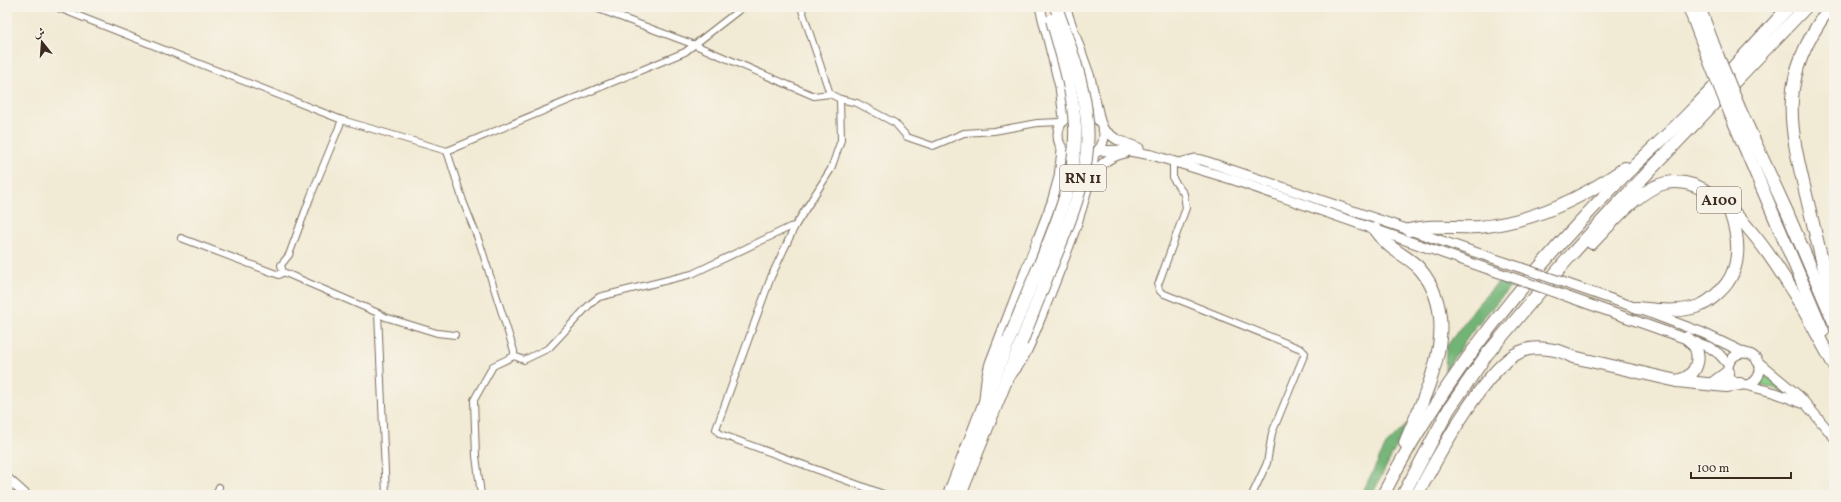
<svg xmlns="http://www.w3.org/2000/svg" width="1841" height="502" font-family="Vollkorn,Amiri,serif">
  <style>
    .green { fill: #8ed18a; stroke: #647e54 }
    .forest { fill: #72b376; stroke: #566e4a }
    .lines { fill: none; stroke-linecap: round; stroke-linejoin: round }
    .street-casing { stroke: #7b6d5e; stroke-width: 8 }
    .secondary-casing { stroke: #7b6d5e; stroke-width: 11 }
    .highway-casing { stroke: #7b6d5e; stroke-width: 14 }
    .street { stroke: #fff; stroke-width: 6 }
    .secondary { stroke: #fff; stroke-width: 9 }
    .highway { stroke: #fff; stroke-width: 12 }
    .secondary-bridge-casing { stroke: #7b6d5e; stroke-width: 11; stroke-linecap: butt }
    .highway-bridge-casing { stroke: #7b6d5e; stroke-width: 14; stroke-linecap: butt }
    .secondary-bridge { stroke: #fff; stroke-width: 9 }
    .highway-bridge { stroke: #fff; stroke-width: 12 }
    .labels { text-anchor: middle; stroke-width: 4; stroke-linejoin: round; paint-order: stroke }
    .shield { fill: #f7f3e8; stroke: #73665b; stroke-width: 1 }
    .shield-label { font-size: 15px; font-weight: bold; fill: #3b2a1e }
  </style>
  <rect width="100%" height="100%" fill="#f7f3e8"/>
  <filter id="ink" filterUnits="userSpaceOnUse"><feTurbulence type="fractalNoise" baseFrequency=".025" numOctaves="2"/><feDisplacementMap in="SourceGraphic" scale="8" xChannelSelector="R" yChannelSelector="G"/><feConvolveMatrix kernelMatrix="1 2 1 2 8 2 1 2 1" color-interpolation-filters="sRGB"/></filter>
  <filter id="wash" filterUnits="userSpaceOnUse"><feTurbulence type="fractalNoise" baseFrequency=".012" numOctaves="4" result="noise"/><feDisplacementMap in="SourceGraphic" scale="16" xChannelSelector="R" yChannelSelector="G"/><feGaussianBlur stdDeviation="0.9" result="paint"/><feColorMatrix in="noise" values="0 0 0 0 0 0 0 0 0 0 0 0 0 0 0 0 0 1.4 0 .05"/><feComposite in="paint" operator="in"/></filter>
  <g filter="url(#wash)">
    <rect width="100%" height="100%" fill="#f1ead4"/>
    <!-- green -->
    <polygon class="green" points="1763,373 1793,397 1775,388 1758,385 1761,381"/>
    <!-- forest -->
    <g class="forest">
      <polygon points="1501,279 1515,282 1475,327 1445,371 1446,347 1477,305"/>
      <polygon points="1408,423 1372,495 1361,495 1386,445"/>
    </g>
  </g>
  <g filter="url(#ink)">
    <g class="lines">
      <defs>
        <g id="street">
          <polyline points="56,7 342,120 447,151 685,52 743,7"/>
          <polyline points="593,7 695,45 814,96 830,94 840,99 857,103 895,123 907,137 933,146 964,133 994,131 1037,123 1061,122"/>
          <polyline points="801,7 830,94"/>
          <polyline points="840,99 841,140 831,169 795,226 771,277 716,429 720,434 886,495"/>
          <polyline points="342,120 310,198 289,255 281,265 283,272 378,313 386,495"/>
          <polyline points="447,151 463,201 480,244 514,351 514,356"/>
          <polyline points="1173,161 1173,179 1184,194 1186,208 1158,285 1159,290 1162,293 1301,349 1305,353 1272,433 1267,463 1252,495"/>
          <polyline points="181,238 279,275 283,272"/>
          <polyline points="378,313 385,317 437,333 455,335"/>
          <polyline points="216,495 219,487"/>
          <polyline points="481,495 476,456 474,400 493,366 514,356 524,360 549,348 590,304 599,297 692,274 790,227 795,226"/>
        </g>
        <g id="secondary">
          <polyline points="1040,7 1060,87 1064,118"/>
          <polyline points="1065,7 1090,77 1100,121"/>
          <circle cx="1081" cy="135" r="23"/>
          <polyline points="1104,130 1116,139 1139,148"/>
          <polyline points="1097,151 1123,150 1152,155 1234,180 1508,276"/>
          <polyline points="1179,163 1195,159 1202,160 1519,267"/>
          <path d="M1092 178C1099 164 1110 156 1125 153"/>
          <polyline points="1568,284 1637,308 1703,333 1745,353"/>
          <polyline points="1560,294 1709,347 1719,354 1728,364"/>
          <circle cx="1744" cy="369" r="16"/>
          <polyline points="1757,361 1799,396 1834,437"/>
          <path d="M1011 375C1028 356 1035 330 1045 307 1065 257 1086 208 1094 154"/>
          <polyline points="1746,385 1776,393 1802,403"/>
          <polyline points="984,399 986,379 990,363 1052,202 1059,177 1062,150"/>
          <polyline points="7,478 26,495"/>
        </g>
        <g id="highway">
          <polyline points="1689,7 1710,62"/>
          <polyline points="1699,7 1718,57"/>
          <path d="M1830 7C1776 81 1789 124 1809 207 1817 239 1824 272 1834 304"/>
          <polyline points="1740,110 1787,212 1834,322"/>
          <polyline points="1731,115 1823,331"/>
          <path d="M1375 229C1380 235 1384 242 1391 247 1401 255 1412 260 1420 269 1464 322 1427 389 1405 443"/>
          <path d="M1409 230C1432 224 1456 228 1479 227 1533 222 1581 199 1625 168"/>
          <path d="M1592 243C1611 224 1640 188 1666 183 1735 168 1807 317 1834 365"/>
          <path d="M1637 308C1657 310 1679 313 1699 306 1707 303 1713 298 1719 292 1743 270 1740 240 1730 212"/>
          <path d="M1677 381C1699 377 1705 351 1687 338"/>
          <polyline points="1712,384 1728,372"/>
          <polyline points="949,495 1009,340"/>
          <polyline points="960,495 1021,343"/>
          <path d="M1383 495C1441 381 1525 277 1614 186 1638 161 1664 139 1688 114 1722 80 1756 43 1789 7"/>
          <polyline points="1403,495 1449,409 1487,354 1571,255 1614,208 1806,7"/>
          <path d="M1417 495C1436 460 1485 367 1520 352 1534 345 1560 349 1573 357L1677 381 1726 386 1740 384"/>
        </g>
      </defs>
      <!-- street casing -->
      <use href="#street" class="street-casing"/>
      <!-- secondary casing -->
      <use href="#secondary" class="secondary-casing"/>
      <!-- highway casing -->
      <use href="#highway" class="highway-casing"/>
      <!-- street -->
      <use href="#street" class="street"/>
      <!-- secondary -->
      <use href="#secondary" class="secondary"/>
      <!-- highway -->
      <use href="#highway" class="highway"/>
      <defs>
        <g id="secondary-bridge">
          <polyline points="1519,267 1568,284"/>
          <polyline points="1508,276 1560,294"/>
        </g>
        <g id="highway-bridge">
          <polyline points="1718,57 1740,110"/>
          <polyline points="1710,62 1731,115"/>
          <path d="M1009 340C1019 315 1029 289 1040 264 1058 220 1077 176 1075 127 1073 90 1062 55 1052 20"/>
          <path d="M1021 343C1031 318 1040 294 1050 269 1071 219 1094 168 1086 112 1082 77 1068 41 1056 7"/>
        </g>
      </defs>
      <!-- secondary-bridge casing -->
      <use href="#secondary-bridge" class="secondary-bridge-casing"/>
      <!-- highway-bridge casing -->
      <use href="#highway-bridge" class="highway-bridge-casing"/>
      <!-- secondary-bridge -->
      <use href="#secondary-bridge" class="secondary-bridge"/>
      <!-- highway-bridge -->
      <use href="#highway-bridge" class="highway-bridge"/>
    </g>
  </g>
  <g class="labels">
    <!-- shield labels -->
    <g class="shield">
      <rect x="1060" y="165" width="46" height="26" rx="3"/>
      <rect x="1697" y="187" width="44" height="26" rx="3"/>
    </g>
    <g class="shield-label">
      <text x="1083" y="183">RN 11</text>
      <text x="1719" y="205">A100</text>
    </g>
  </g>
  <!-- margin -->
  <rect width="1841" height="502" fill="none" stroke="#f7f3e8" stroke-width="24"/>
  <!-- north arrow -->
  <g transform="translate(42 42) rotate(343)" stroke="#f7f3e8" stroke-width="3" paint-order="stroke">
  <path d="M0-3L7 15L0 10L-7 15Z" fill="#3b2a1e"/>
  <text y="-6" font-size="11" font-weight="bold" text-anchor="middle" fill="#3b2a1e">ش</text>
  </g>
  <!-- scale -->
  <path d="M1691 472v6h100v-6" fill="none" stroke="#3b2a1e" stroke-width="2"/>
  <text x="1697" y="472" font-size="12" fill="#3b2a1e" stroke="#f7f3e8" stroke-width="3" paint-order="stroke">100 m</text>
</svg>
